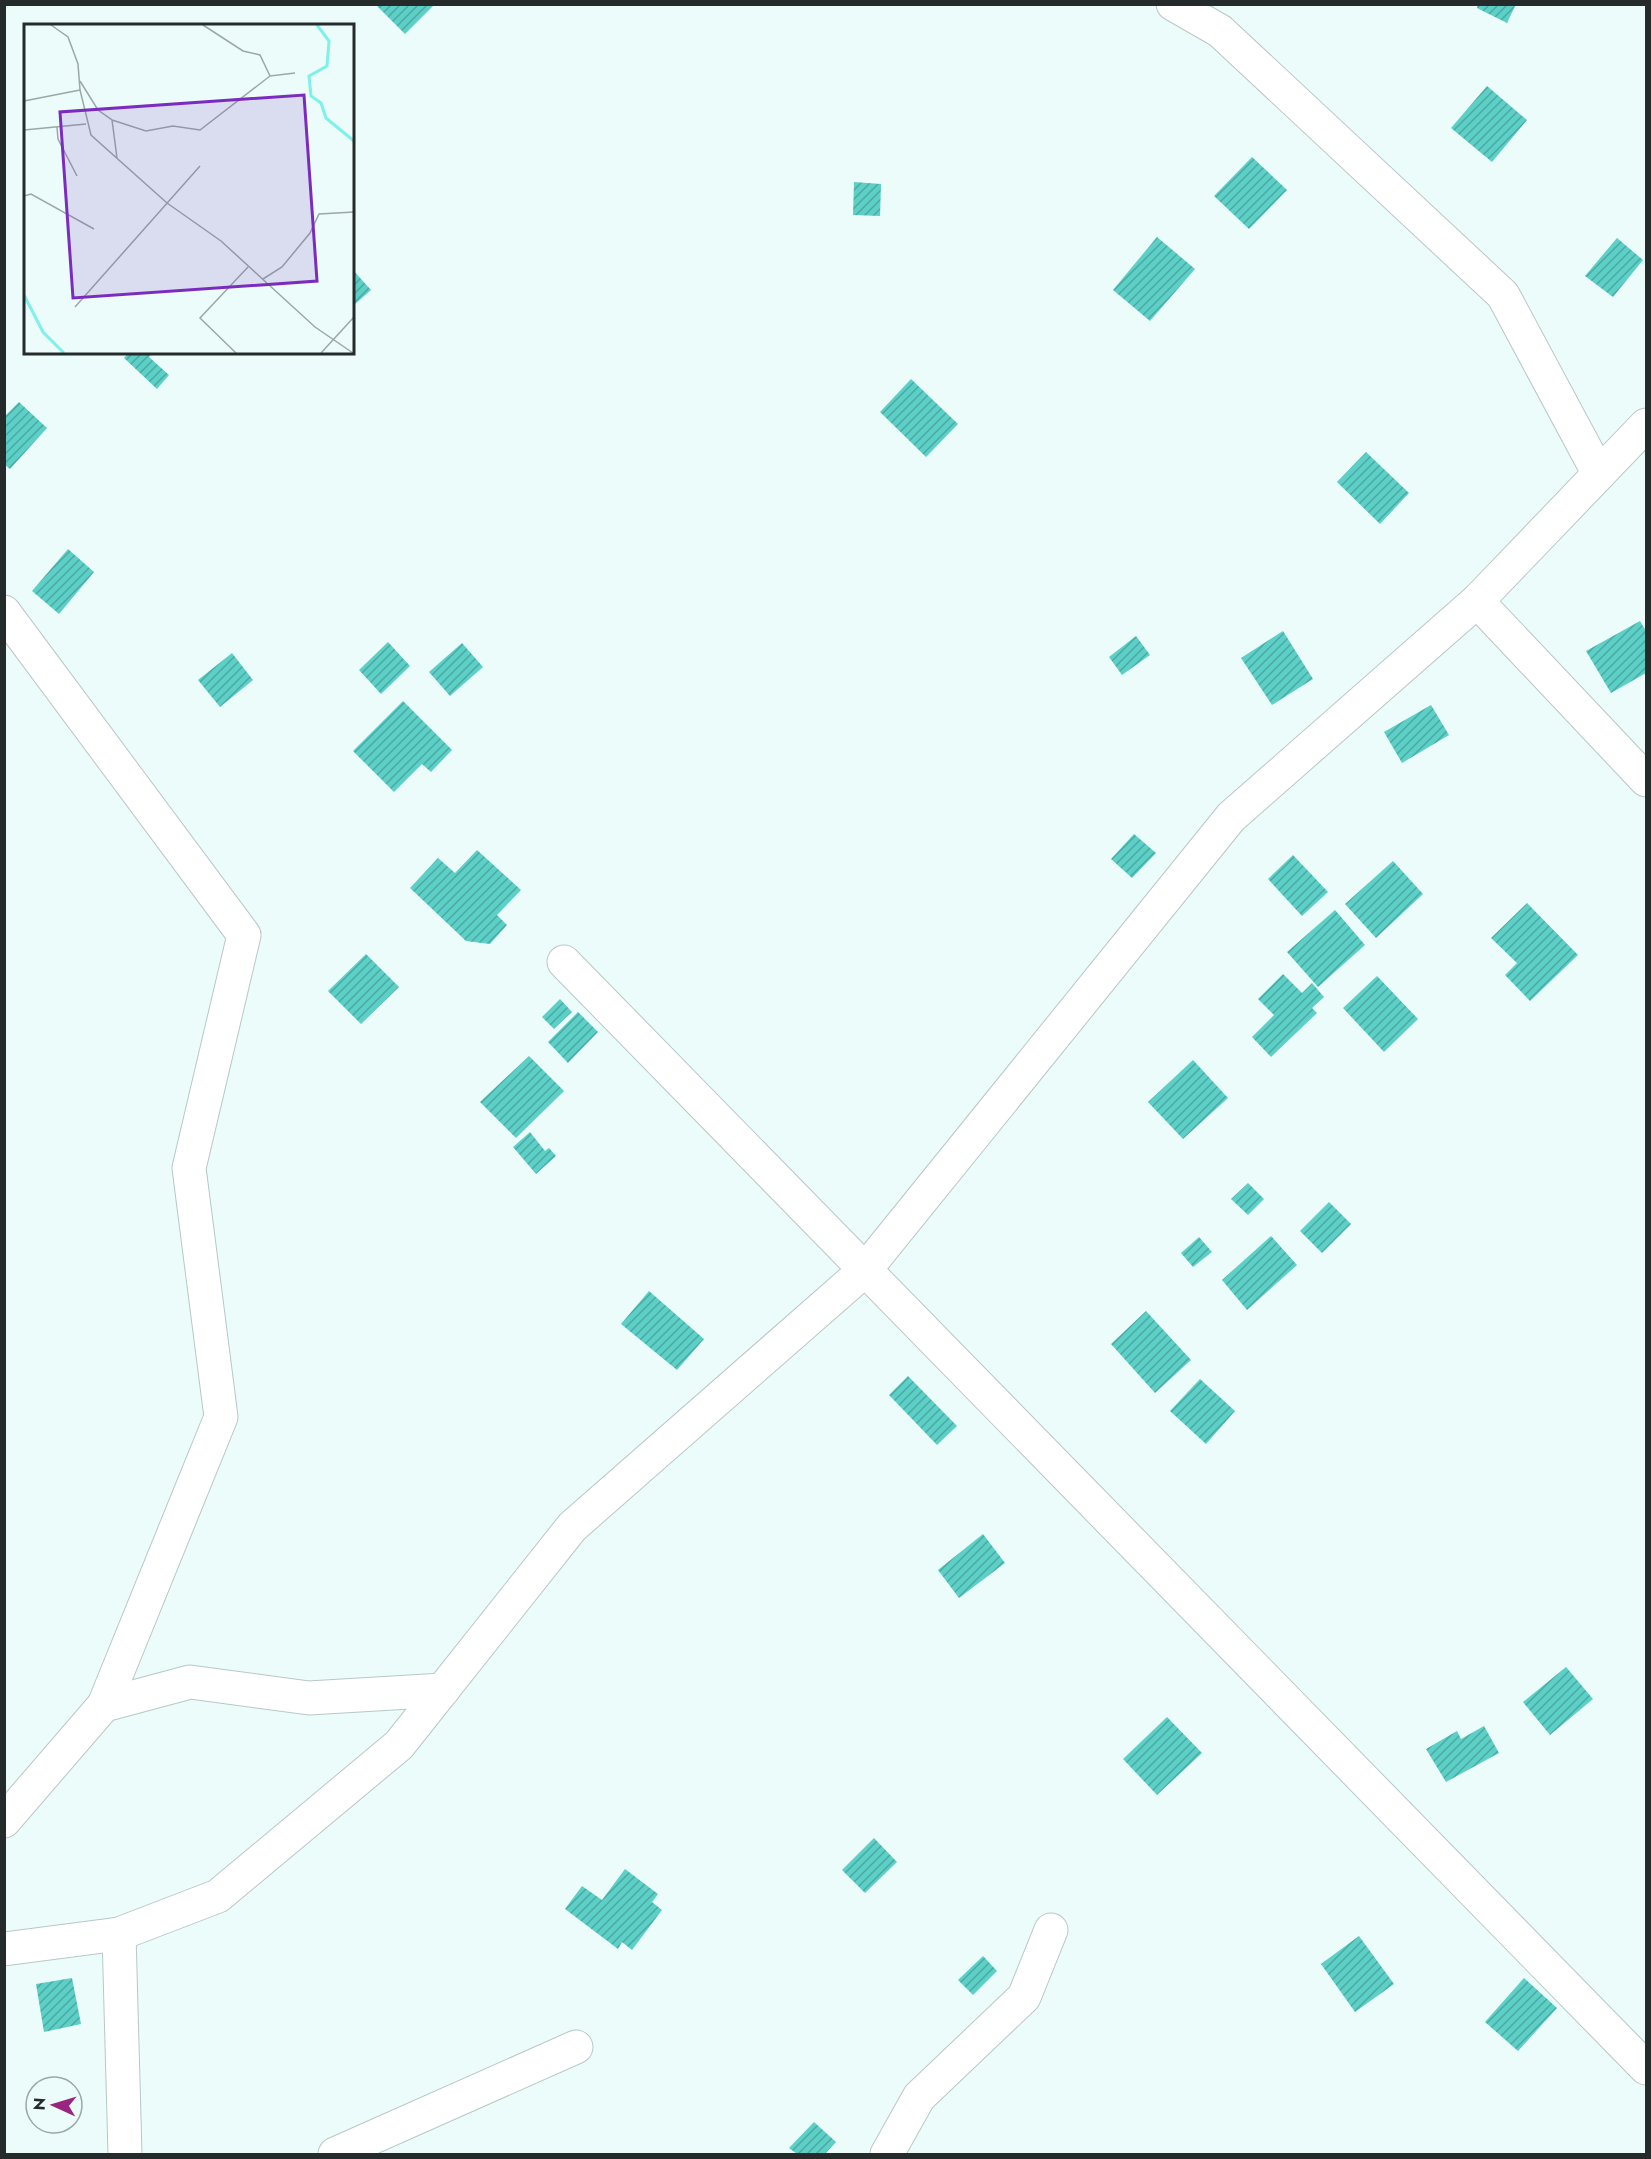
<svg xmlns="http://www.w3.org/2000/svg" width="1651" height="2159" font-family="Jost,sans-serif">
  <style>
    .building { fill: url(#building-hatch) }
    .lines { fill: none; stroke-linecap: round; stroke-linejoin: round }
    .minor-casing { stroke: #b7c8c6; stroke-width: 35 }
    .minor { stroke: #fff; stroke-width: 33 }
    .inset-river { fill: none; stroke: #7ff1e8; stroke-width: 3 }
    .inset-road { fill: none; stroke: #9ba8a7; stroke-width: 1.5 }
    .view { fill: #7b2cbf; fill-opacity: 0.15; stroke: #7b2cbf; stroke-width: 3 }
    .inset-edge { fill: none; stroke: #242b2a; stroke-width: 3 }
  </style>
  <defs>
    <pattern id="building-hatch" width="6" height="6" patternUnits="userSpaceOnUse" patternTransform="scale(1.5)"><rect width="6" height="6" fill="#5cd0c7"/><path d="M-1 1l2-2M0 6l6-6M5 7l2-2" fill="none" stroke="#4ca9a2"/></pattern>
  </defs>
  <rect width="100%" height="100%" fill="#ebfcfa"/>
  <!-- building -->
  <g class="building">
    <polygon points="375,4 435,4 405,34"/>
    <polygon points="1478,4 1516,4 1507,23 1477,8"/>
    <polygon points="1487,86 1527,120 1492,162 1451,128"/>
    <polygon points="1252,157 1287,190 1249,229 1214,196"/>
    <polygon points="854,182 881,184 880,216 853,215"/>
    <polygon points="1157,237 1195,269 1150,321 1113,290"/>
    <polygon points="1617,238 1643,260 1613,297 1585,276"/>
    <polygon points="352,269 371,290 354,305 352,303"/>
    <polygon points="129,352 153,352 149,357 169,375 157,389 124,358"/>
    <polygon points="911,379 958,424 926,457 880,412"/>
    <polygon points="19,402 47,428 10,469 4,464 4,417"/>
    <polygon points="1366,452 1409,493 1380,524 1337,482"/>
    <polygon points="68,549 94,572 59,614 32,591"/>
    <polygon points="1640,621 1646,631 1646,673 1611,693 1586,651"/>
    <polygon points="1283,631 1313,679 1272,705 1241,658"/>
    <polygon points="1136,636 1150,655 1122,675 1109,657"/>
    <polygon points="388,642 410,666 381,694 359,670"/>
    <polygon points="462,643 483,667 450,696 429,672"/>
    <polygon points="232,653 253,680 220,707 198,680"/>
    <polygon points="403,701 452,750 431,772 422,764 394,792 353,751"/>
    <polygon points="1431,705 1449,735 1402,763 1384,732"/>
    <polygon points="1134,834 1156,853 1132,878 1111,859"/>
    <polygon points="477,850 521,890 497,915 507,925 490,944 466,941 410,888 438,858 455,873"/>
    <polygon points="1293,855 1328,892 1302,916 1268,879"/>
    <polygon points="1393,861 1423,894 1376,938 1345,904"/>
    <polygon points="1527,903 1578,955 1530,1001 1505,975 1517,963 1491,938"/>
    <polygon points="1335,910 1365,945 1318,987 1287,952"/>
    <polygon points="366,954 399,987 361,1024 328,991"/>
    <polygon points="1283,974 1302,993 1312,983 1324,997 1312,1008 1317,1013 1271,1057 1252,1037 1274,1015 1258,999"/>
    <polygon points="1377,976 1418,1019 1384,1052 1343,1008"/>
    <polygon points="560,999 572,1012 554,1029 542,1017"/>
    <polygon points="578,1012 598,1032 568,1063 548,1042"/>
    <polygon points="529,1056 564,1091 516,1138 480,1102"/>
    <polygon points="1193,1060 1228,1098 1183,1139 1148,1102"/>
    <polygon points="530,1132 545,1151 549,1148 556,1156 536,1174 513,1147"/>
    <polygon points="1248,1183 1264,1199 1248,1215 1231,1199"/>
    <polygon points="1329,1202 1351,1224 1322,1253 1300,1231"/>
    <polygon points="1271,1236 1297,1265 1247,1310 1222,1280"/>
    <polygon points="1199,1237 1212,1252 1193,1267 1181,1253"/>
    <polygon points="649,1291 704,1339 677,1370 621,1324"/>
    <polygon points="1146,1311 1191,1360 1155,1393 1111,1344"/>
    <polygon points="908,1376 957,1426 937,1445 889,1395"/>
    <polygon points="1200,1379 1235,1411 1206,1444 1170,1411"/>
    <polygon points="983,1534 1005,1563 959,1598 938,1570"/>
    <polygon points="1566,1667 1593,1699 1550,1735 1523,1702"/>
    <polygon points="1167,1717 1202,1753 1157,1795 1123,1759"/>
    <polygon points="1484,1726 1499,1753 1446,1782 1426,1749 1457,1731 1461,1739"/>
    <polygon points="874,1838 897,1862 865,1893 842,1870"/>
    <polygon points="625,1869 658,1894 652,1902 662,1910 632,1950 622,1942 618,1949 565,1909 582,1886 602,1900"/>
    <polygon points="1359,1936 1394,1984 1355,2012 1321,1964"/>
    <polygon points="983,1956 997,1971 973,1995 958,1980"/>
    <polygon points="72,1978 81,2024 44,2032 36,1984"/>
    <polygon points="1524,1978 1557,2008 1518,2051 1485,2022"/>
    <polygon points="814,2122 836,2142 825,2154 797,2154 789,2148"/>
  </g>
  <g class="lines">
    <defs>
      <g id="minor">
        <polyline points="1173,4 1220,31 1503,295 1599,474"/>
        <polyline points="1477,601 1646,780"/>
        <polyline points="4,612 244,935 189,1168 221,1417 104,1705"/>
        <polyline points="564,962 1646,2068"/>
        <polyline points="4,1821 104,1705 190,1682 309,1698 443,1690"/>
        <polyline points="119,1934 125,2154"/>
        <polyline points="4,1949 119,1934 218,1896 399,1745 572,1527 865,1270 1231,817 1477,601 1646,425"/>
        <polyline points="335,2154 576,2047"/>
        <polyline points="887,2154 919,2097 1024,1997 1051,1930"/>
      </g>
    </defs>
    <!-- minor casing -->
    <use href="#minor" class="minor-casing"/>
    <!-- minor -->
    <use href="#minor" class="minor"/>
  </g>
  <!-- overview -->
  <g transform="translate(24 24)">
    <rect width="330" height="330" fill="#ebfcfa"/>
    <path class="inset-river" d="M293 1 305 17 303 42 285 52 287 72 297 79 302 94 330 117M0 271 19 308 40 329"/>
    <path class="inset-road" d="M27 1 44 13 54 40 56 66 67 111 143 179 197 217 291 303 329 329M179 1 219 27 236 31 246 52 271 49M56 57 74 86 88 96 93 134M0 77 56 66M88 96 122 107 149 102 176 106 246 52M33 103 34 115 53 152M0 106 62 100M0 172 7 170 70 205M239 255 258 243 286 209 295 190 330 188M51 283 176 142M212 329 176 294 224 243M297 329 330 293"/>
    <path class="view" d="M280 71 293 257 49 274 36 88Z"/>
    <rect width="330" height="330" class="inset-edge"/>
  </g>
  <!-- border -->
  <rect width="1651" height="2159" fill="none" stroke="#242b2a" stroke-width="12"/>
  <!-- north arrow -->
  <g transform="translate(54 2105) rotate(274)"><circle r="28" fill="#ebfcfa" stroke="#9ba8a7" stroke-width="1.5"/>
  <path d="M0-4.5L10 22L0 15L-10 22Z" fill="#9a2581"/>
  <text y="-9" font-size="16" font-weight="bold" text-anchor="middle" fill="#242b2a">N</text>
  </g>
</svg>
